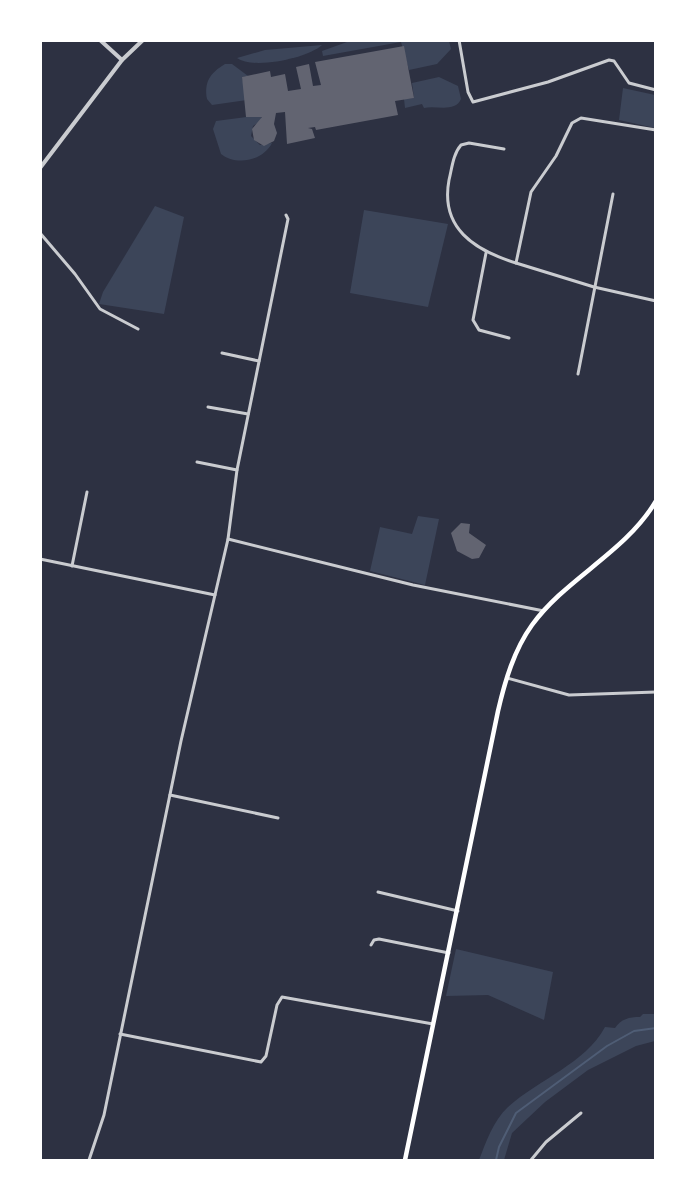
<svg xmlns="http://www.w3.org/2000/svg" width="696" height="1201" font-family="'Roboto Condensed',sans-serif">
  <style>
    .green { fill: #3c4559 }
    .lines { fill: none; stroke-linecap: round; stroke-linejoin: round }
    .stream { stroke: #4f5d75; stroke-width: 2 }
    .building { fill: #626471 }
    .minor { stroke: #caccd0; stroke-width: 3 }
    .tertiary { stroke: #caccd0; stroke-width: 4 }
    .secondary { stroke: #fff; stroke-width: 4.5 }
  </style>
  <rect width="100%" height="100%" fill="#2d3142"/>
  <!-- green -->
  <g class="green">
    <polygon points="376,41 449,41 451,49 437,64 409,70 401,42 323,56 322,51 347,42"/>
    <path d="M322 45C308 58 253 70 237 58L265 50Z"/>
    <path d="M225 64H232L248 76 242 77 247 100 212 105 207 99C204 82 210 73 225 64Z"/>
    <path d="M439 77 458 86 461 99C455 113 436 105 424 108L422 104 405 108 404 99 414 98 412 83Z"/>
    <polygon points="623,88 655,95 655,128 619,120"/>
    <path d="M261 115 262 120 253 126 251 136 260 145 272 143C263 161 236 166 221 154L213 129 216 121Z"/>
    <polygon points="155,206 184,217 164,314 99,304 103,292"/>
    <polygon points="364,210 448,224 428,307 350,293"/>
    <polygon points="418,516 439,519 425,585 370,571 380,527 412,534"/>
    <polygon points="456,949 553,972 544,1020 488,995 446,996"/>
    <path d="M643 1014H655V1041L636 1046 588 1070 545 1102 512 1133 504 1160H479C486 1142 493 1121 508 1107 539 1079 585 1064 605 1027L615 1028C621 1019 629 1017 640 1017Z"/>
  </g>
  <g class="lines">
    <!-- stream -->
    <polyline class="stream" points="496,1160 499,1147 516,1113 607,1046 634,1031 656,1028"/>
  </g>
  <!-- building -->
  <g class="building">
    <polygon points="404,46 414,98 395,101 398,115 316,130 315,127 308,128 312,129 315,138 287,144 285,112 276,113 274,124 277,133 274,141 264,146 254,140 252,129 262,117 246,117 242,77 270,71 271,77 285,74 288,91 301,89 296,67 309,64 313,86 321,85 315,62"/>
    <polygon points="461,523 470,524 469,533 486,545 479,558 472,559 457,551 451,533"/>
  </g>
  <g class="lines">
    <!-- minor -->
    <g class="minor">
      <polyline points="459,40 468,92 473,102 548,82 609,60 614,61 629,83 656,90"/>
      <polyline points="656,130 581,118 572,123 556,156 531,192 516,263 594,287 656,301"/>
      <path d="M504 149 469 143 461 145C453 154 452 168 449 180 440 228 474 250 516 263"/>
      <polyline points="40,233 75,274 100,309 138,329"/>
      <polyline points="486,253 473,320 479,330 509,338"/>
      <polyline points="222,353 259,361"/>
      <polyline points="578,374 613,194"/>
      <polyline points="208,407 248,414"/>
      <polyline points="197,462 237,470"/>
      <polyline points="228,539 413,585 544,611"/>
      <polyline points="40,559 215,595"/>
      <polyline points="72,566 87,492"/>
      <polyline points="507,678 569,695 656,692"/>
      <polyline points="170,795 278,818"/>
      <polyline points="378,892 458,911"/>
      <polyline points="371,945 374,940 379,939 449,953"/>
      <polyline points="120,1034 261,1062 266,1056 277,1005 282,997 433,1024"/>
      <polyline points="89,1160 104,1115 181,741 228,539 237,470 288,219 286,215"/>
      <polyline points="531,1160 546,1142 581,1113"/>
    </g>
    <!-- tertiary -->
    <g class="tertiary">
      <polyline points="100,40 122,60"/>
      <polyline points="40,168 122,60 143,40"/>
    </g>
    <!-- secondary -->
    <path class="secondary" d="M405 1160 498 711C505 681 514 650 532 625 566 578 625 553 656 501"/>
  </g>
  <!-- border -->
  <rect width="696" height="1201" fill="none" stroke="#ffffff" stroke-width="84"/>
</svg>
